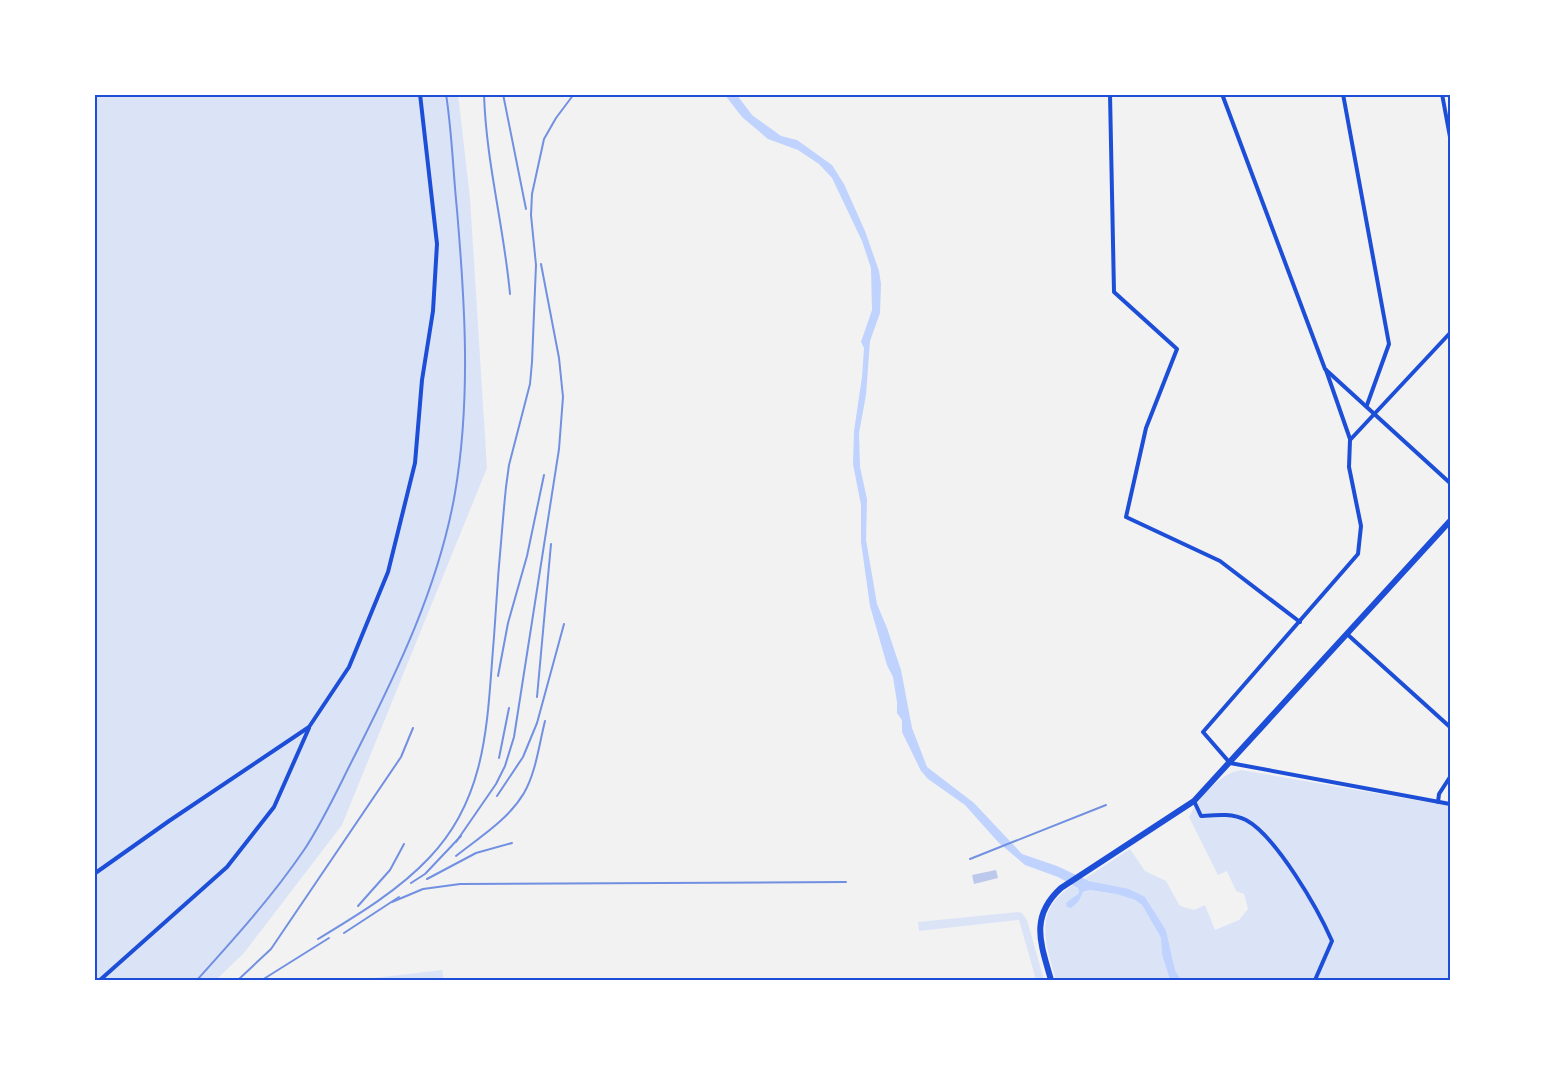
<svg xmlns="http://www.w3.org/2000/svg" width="1545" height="1075" font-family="'Source Sans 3',sans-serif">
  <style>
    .green { fill: #dbe4f7 }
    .water { fill: #bfd3fe }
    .building { fill: #bdc9ec }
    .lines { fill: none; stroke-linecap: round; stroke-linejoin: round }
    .minor { stroke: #1d4ed8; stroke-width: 4 }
    .primary { stroke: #1d4ed8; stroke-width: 6 }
    .rail { stroke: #7290e2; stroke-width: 2 }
    .neatline { fill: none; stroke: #1d4ed8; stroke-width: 2 }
  </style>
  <rect width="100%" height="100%" fill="#f2f2f2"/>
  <!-- green -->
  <g class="green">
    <polygon points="458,94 470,198 487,468 342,825 244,953 216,980 95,980 94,95"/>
    <path d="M1241 770 1450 806V980H1181L1175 970 1166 930 1145 897 1084 879 1130 849 1145 871 1166 881 1180 906 1194 910 1205 905 1215 930 1239 920 1248 909 1244 894 1236 891 1227 871 1218 875 1189 817C1199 797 1219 774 1241 770Z"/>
    <path d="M1073 885 1078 888 1079 893 1074 896 1090 890 1116 894 1135 900 1142 905 1161 938 1162 955 1170 980H1056C1046 942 1032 911 1073 885Z"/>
    <polygon points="1018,912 1022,913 1027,920 1044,980 1036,980 1019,920 919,931 918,922"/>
    <polygon points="442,970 444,980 357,980"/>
  </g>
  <!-- water -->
  <polygon class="water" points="725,95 737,95 752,115 781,136 797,140 832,165 844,184 865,231 879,271 881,284 880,313 870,341 866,395 859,433 860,467 867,499 866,540 877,604 887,628 901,670 912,728 927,767 974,803 1022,854 1057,866 1089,881 1129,889 1145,897 1166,930 1175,970 1181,980 1170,980 1162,955 1161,938 1142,905 1135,900 1116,894 1090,890 1083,892 1078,902 1071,908 1067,907 1066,903 1079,893 1078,888 1058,877 1025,865 998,842 965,805 928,779 921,771 902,732 902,720 897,713 897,702 893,677 887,665 870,606 861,542 861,505 853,464 854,431 862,377 864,348 861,342 872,310 871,268 862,241 832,178 819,164 798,150 768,139 742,117"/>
  <!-- building -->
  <polygon class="building" points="996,870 998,878 974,884 972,875"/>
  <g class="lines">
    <!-- minor -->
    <g class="minor">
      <polyline points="1110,94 1114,292 1177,349 1146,428 1126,517 1220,561 1300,622"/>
      <polyline points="1222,94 1325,369 1450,483"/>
      <polyline points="1343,94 1389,344 1367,405"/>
      <polyline points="1442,94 1450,137"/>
      <polyline points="1450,333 1350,440 1349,467 1361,526 1358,554 1203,732 1230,763 1450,804"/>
      <polyline points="1326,370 1350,439"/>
      <polyline points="1347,634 1450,727"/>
      <path d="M1194 801 1201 816C1216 815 1232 813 1246 820 1276 836 1318 909 1332 941L1315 980"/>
      <polyline points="1438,802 1439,794 1450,777"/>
      <polyline points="94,874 169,821 309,727 349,667 388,572 415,463 422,380 433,311 437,244 420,94"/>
      <polyline points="100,980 227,867 274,807 309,728"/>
    </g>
    <!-- primary -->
    <path class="primary" d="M1051 980C1041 944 1029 917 1061 888L1194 801 1450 521"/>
    <!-- rail -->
    <g class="rail">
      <path d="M484 94C486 162 504 227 510 294"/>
      <polyline points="503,94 526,209"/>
      <polyline points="498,676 508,623 527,556 544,475"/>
      <polyline points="537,697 551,544"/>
      <polyline points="499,758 509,708"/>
      <polyline points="497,796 523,757 537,723 564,624"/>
      <polyline points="456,842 496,784 505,766 514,737 559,449 563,397 559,358 541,264"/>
      <path d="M456 856C480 837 508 820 524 793 536 772 539 745 545 721"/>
      <polyline points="970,859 1106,805"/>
      <polyline points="427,879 476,853 512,843"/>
      <polyline points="411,883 425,874 461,836"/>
      <polyline points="392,902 423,889 460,884 846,882"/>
      <polyline points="358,906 390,870 404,844"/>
      <polyline points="344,933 399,897"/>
      <path d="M318 939C356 916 398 891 429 858 489 796 487 717 494 637 497 587 501 537 506 487L509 465 530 384 532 362 536 265 531 215 532 194 544 139 556 118 574 94"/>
      <path d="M197 980C234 939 272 897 304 850 324 820 339 786 356 753 398 670 439 585 455 493 471 399 465 304 457 210 453 171 452 132 446 94"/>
      <polyline points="238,980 271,949 401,757 413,728"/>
      <polyline points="262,980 329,938"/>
    </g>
  </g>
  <!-- border -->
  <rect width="1545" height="1075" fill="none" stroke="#ffffff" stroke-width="192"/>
  <rect x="96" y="96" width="1353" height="883" class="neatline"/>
</svg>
